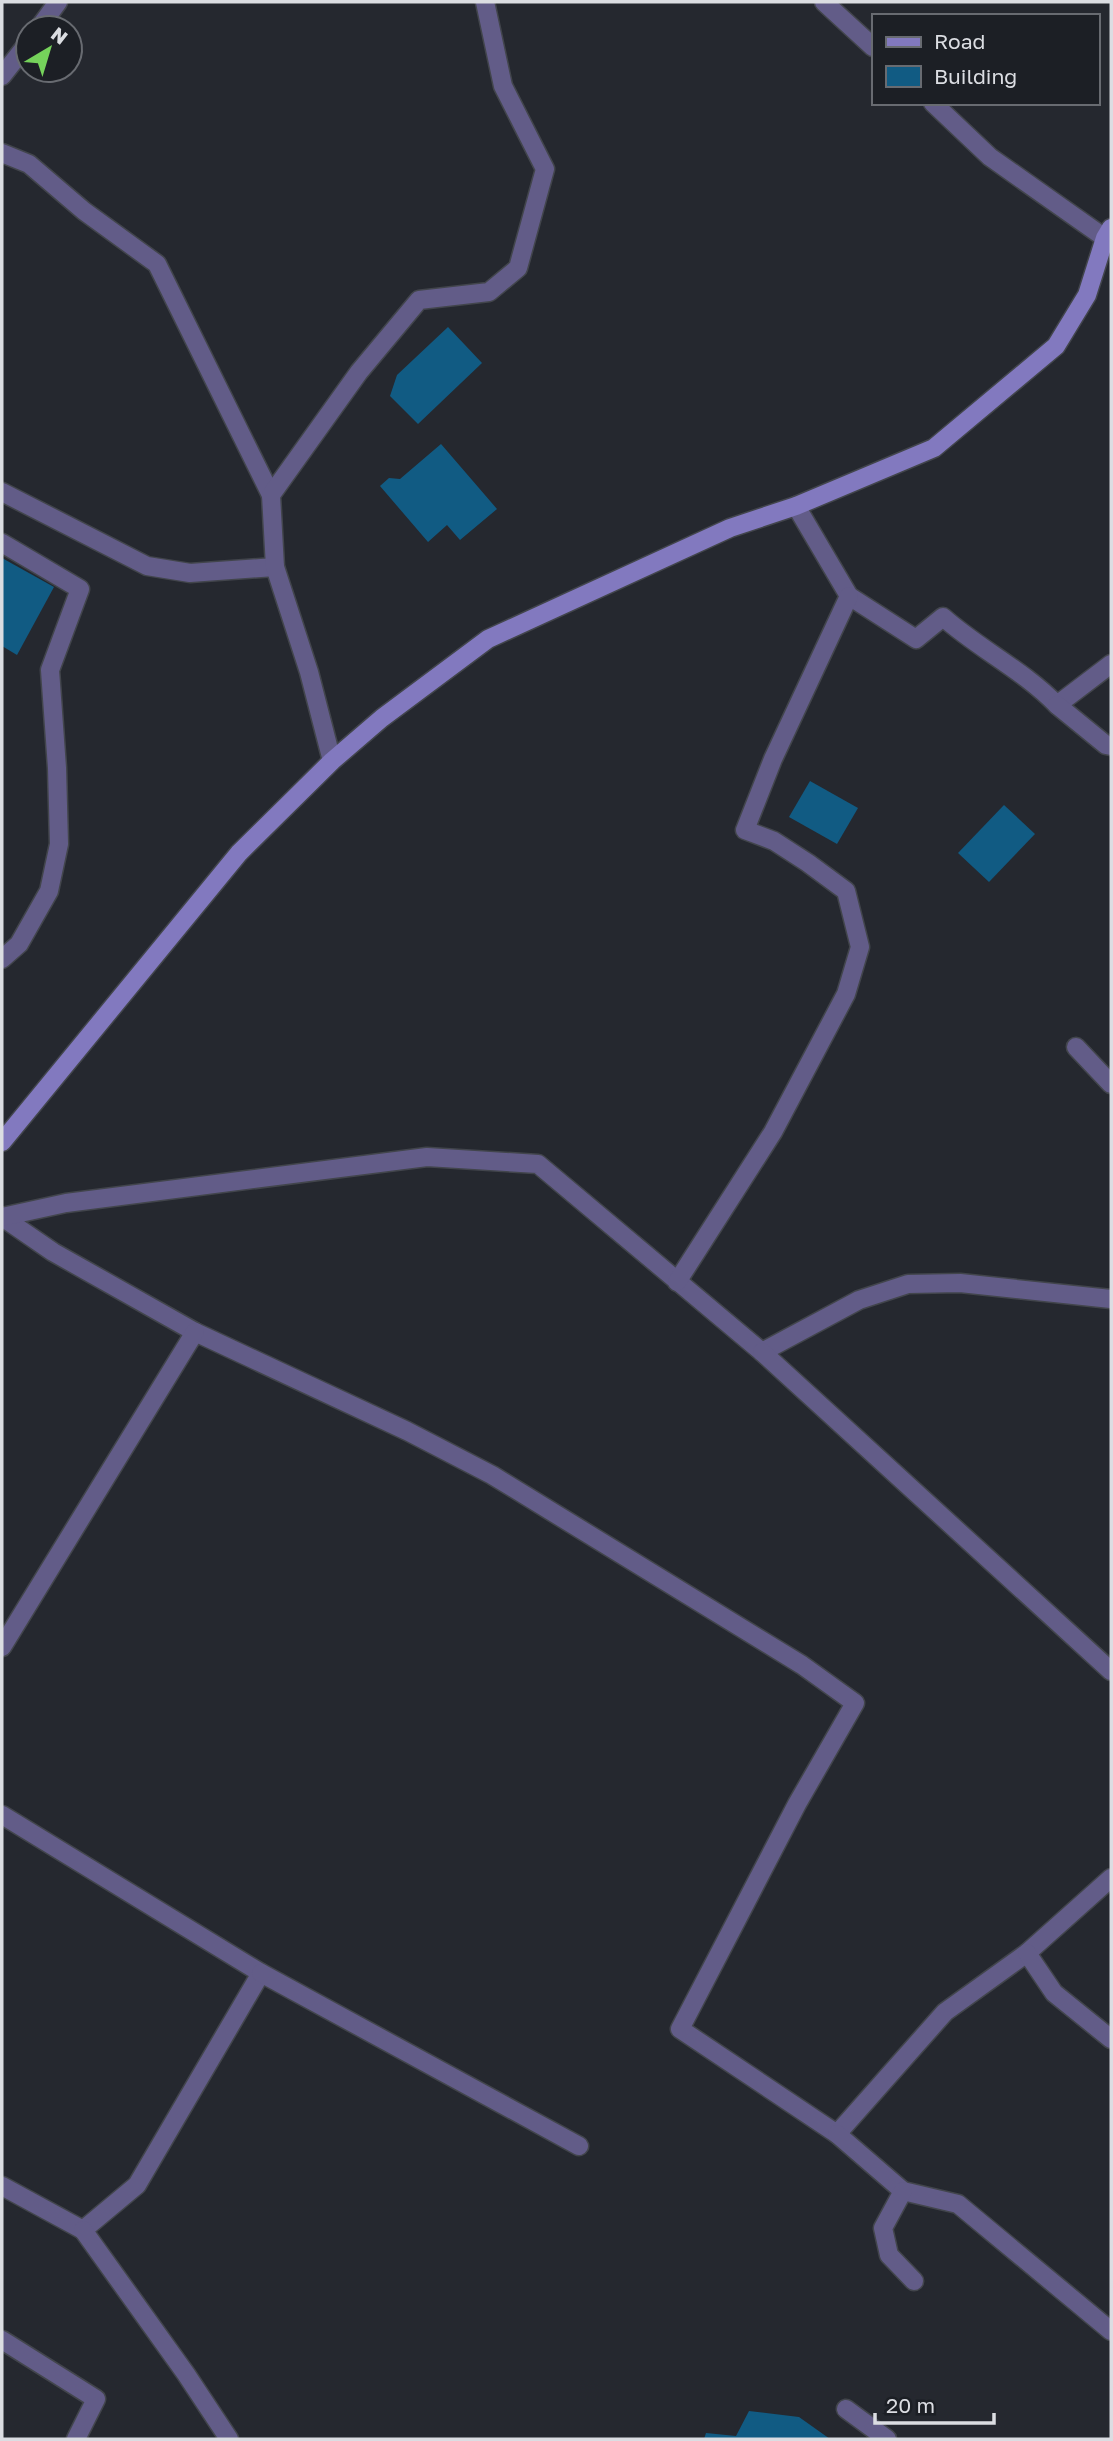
<svg xmlns="http://www.w3.org/2000/svg" width="1113" height="2441" font-family="'Golos Text',sans-serif">
  <style>
    .building { fill: #115b83 }
    .lines { fill: none; stroke-linecap: round; stroke-linejoin: round }
    .lane-casing { stroke: #42454c; stroke-width: 21 }
    .street-casing { stroke: #42454c; stroke-width: 21 }
    .secondary-casing { stroke: #42454c; stroke-width: 21 }
    .lane { stroke: #625c88; stroke-width: 18 }
    .street { stroke: #625c88; stroke-width: 18 }
    .secondary { stroke: #8279bf; stroke-width: 18 }
  </style>
  <rect width="100%" height="100%" fill="#25282f"/>
  <!-- building -->
  <g class="building">
    <polygon points="448,327 482,363 418,424 390,396 397,375"/>
    <polygon points="441,444 497,509 460,540 447,525 428,542 380,486 389,478 400,479"/>
    <polygon points="2,558 54,587 17,655 2,646"/>
    <polygon points="810,781 858,808 837,844 789,817"/>
    <polygon points="1004,805 1035,834 989,882 958,853"/>
    <polygon points="749,2411 799,2417 830,2439 704,2439 706,2433 736,2436"/>
  </g>
  <g class="lines">
    <defs>
      <polyline id="lane" points="2,543 80,589 50,670 57,768 59,844 49,891 19,944 2,959"/>
      <g id="street">
        <polyline points="824,2 873,47"/>
        <polyline points="39,28 58,2"/>
        <polyline points="2,76 28,43"/>
        <polyline points="933,103 990,157 1105,238"/>
        <polyline points="2,153 29,164 84,211 157,264 271,495"/>
        <polyline points="2,492 147,566 190,573 275,567"/>
        <path d="M796 506 849 596 916 639 943 617C979 649 1023 670 1057 705L1111 664"/>
        <polyline points="1057,705 1106,745 1111,746"/>
        <polyline points="332,761 309,672 275,567 271,495 359,372 419,300 489,292 518,268 545,169 503,86 485,2"/>
        <polyline points="1076,1047 1111,1084"/>
        <polyline points="2,1217 53,1252 195,1332 407,1431 492,1475 802,1665 855,1703 797,1804 680,2029 837,2134 945,2012 1027,1953 1111,1878"/>
        <polyline points="2,1217 66,1203 427,1157 538,1164 762,1352 859,1300 908,1284 960,1283 1111,1299"/>
        <polyline points="677,1282 773,1132 846,994 860,947 846,891 808,863 774,841 745,830 773,759 849,596"/>
        <polyline points="762,1352 1111,1671"/>
        <polyline points="2,1647 195,1332"/>
        <polyline points="2,1815 261,1973 137,2185 83,2230 2,2186"/>
        <polyline points="1027,1953 1054,1993 1111,2039"/>
        <polyline points="261,1973 579,2146"/>
        <polyline points="837,2134 903,2191 958,2204 1111,2331"/>
        <polyline points="903,2191 883,2228 889,2255 914,2281"/>
        <polyline points="83,2230 186,2374 229,2439"/>
        <polyline points="2,2340 96,2399 76,2439"/>
        <polyline points="846,2409 887,2439"/>
      </g>
      <polyline id="secondary" points="2,1142 239,853 332,761 382,718 488,639 730,528 796,506 934,448 1056,346 1087,295 1105,238 1111,228"/>
    </defs>
    <!-- lane casing -->
    <use href="#lane" class="lane-casing"/>
    <!-- street casing -->
    <use href="#street" class="street-casing"/>
    <!-- secondary casing -->
    <use href="#secondary" class="secondary-casing"/>
    <!-- lane -->
    <use href="#lane" class="lane"/>
    <!-- street -->
    <use href="#street" class="street"/>
    <!-- secondary -->
    <use href="#secondary" class="secondary"/>
  </g>
  <!-- border -->
  <rect width="1113" height="2441" fill="none" stroke="#dbdde2" stroke-width="7"/>
  <!-- legend -->
  <rect x="872" y="14" width="228" height="91" fill="#1c1f25" stroke="#686b71" stroke-width="2"/>
  <rect x="886" y="37" width="35" height="10" fill="#8279bf" stroke="#686b71" stroke-width="2"/>
  <text x="934" y="49" font-size="21" fill="#dbdde2">Road</text>
  <rect x="886" y="66" width="35" height="21" fill="#115b83" stroke="#686b71" stroke-width="2"/>
  <text x="934" y="84" font-size="21" fill="#dbdde2">Building</text>
  <!-- north arrow -->
  <g transform="translate(49 49) rotate(38)"><circle r="33" fill="#1c1f25" stroke="#686b71" stroke-width="2"/>
  <path d="M0-5L12 26L0 18L-12 26Z" fill="#75d25b"/>
  <text y="-10" font-size="19" font-weight="bold" text-anchor="middle" fill="#dbdde2">N</text>
  </g>
  <!-- scale -->
  <path d="M875 2413v10h119v-10" fill="none" stroke="#dbdde2" stroke-width="3.5"/>
  <text x="886" y="2413" font-size="21" fill="#dbdde2" stroke="#1c1f25" stroke-width="5" paint-order="stroke">20 m</text>
</svg>
